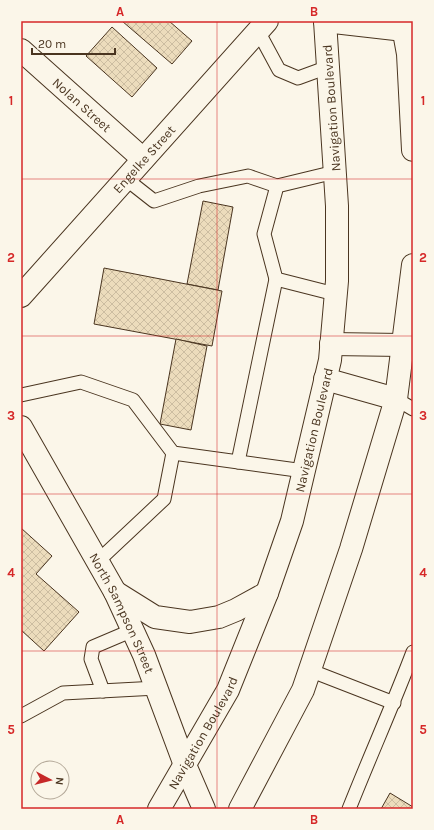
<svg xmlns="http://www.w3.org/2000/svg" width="434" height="830" font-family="Karla,sans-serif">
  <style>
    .building { fill: url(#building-cross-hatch); stroke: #4a3520 }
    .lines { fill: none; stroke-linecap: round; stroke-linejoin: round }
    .lane-casing { stroke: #4a3520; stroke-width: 15 }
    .street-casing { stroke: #4a3520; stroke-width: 24 }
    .secondary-casing { stroke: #4a3520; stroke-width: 24 }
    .primary-casing { stroke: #4a3520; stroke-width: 24 }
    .lane { stroke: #fbf6e9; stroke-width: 13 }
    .street { stroke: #fbf6e9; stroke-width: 22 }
    .secondary { stroke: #fbf6e9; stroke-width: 22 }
    .primary { stroke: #fbf6e9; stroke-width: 22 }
    .grid { fill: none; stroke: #d62828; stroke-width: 1; stroke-opacity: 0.55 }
    .labels { text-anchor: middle; stroke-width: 3; stroke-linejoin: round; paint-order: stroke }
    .street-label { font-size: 13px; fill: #4a3520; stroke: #fbf6e9 }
    .neatline { fill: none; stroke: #d62828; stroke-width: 1.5 }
    .grid-label { font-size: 13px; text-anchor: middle; font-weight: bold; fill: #d62828 }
  </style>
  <defs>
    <pattern id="building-cross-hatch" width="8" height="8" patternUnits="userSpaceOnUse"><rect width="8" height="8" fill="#ecdcbc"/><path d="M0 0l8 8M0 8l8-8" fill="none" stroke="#ccbda1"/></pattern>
  </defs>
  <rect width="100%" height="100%" fill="#fbf6e9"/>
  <!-- building -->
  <g class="building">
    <polygon points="122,21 169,21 192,41 172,64"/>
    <polygon points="112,27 157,68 132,97 86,56"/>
    <polygon points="203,201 233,207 218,290 187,284"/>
    <polygon points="104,268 222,291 212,346 94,324"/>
    <polygon points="176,339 207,346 191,430 160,424"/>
    <polygon points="21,528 52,556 36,574 79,612 44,651 21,630"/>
    <polygon points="390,793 413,807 413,809 381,809"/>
  </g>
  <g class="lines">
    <defs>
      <g id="lane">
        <polyline points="258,31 279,70 298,78 328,67"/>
        <polyline points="126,179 154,201 199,186 248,176 277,186"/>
        <polyline points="335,294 276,279 264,234 277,186 335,172"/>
        <polyline points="21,395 81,382 133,400 173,453 164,499 98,561"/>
        <polyline points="396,399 413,409"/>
        <polyline points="173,453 304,471"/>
        <polyline points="238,462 276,279"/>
        <polyline points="309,670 394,703"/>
        <polyline points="103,691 91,659 93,647 133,630"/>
        <polyline points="21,716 63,693 157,688"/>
        <path d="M349 809C370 756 393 705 413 652"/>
      </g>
      <g id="street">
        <path id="s1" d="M21 50 143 159"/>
        <path id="s2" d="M21 296 267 21"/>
      </g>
      <g id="secondary">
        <path id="s3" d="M21 427 115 592 144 655 185 765 204 809"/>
        <polyline points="115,592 155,617 190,622 219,617 236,610 267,593"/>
      </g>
      <g id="primary">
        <polyline points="325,21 404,30"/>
        <polyline points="402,21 408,54 413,150"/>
        <polyline points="331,344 402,345"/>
        <polyline points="325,379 396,399"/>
        <path id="s4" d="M159 809 228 690 267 593 292 521 330 360 337 281V206L325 21"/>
        <polyline points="240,809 303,690 351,549 396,399 413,265"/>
      </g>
    </defs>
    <!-- lane casing -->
    <use href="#lane" class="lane-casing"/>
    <!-- street casing -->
    <use href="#street" class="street-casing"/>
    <!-- secondary casing -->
    <use href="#secondary" class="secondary-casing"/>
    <!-- primary casing -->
    <use href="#primary" class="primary-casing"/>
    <!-- lane -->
    <use href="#lane" class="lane"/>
    <!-- street -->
    <use href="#street" class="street"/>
    <!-- secondary -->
    <use href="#secondary" class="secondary"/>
    <!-- primary -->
    <use href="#primary" class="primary"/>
  </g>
  <!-- grid -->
  <path class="grid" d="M217 21V809M21 179H413M21 336H413M21 494H413M21 651H413"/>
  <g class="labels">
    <!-- street labels -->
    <g class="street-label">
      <text dy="5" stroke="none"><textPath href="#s1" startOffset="82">Nolan Street</textPath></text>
      <text transform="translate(331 108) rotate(-94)" y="5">Navigation Boulevard</text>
      <text dy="5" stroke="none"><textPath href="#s2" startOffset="184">Engelke Street</textPath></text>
      <text dy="5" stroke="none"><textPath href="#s4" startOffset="412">Navigation Boulevard</textPath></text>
      <text dy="5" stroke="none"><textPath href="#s3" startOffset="212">North Sampson Street</textPath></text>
      <text dy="5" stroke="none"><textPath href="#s4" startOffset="88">Navigation Boulevard</textPath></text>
    </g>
  </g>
  <!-- border -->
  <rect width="434" height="830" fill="none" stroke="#fbf6e9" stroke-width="44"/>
  <!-- north arrow -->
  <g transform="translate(50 780) rotate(97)"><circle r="19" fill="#fbf6e9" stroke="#b4a999"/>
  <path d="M0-3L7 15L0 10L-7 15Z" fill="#c62828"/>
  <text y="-6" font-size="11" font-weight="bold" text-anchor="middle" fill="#4a3520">N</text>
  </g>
  <!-- scale -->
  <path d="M32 48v6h83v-6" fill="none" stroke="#4a3520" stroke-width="2"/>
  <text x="38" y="48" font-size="12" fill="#4a3520" stroke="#fbf6e9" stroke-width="3" paint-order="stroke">20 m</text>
  <rect x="22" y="22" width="390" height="786" class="neatline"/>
  <g class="grid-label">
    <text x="120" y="16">A</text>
    <text x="314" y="16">B</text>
    <text x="11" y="105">1</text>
    <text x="423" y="105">1</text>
    <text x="11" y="262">2</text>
    <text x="423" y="262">2</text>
    <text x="11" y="420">3</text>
    <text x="423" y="420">3</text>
    <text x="11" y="577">4</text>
    <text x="423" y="577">4</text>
    <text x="11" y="734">5</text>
    <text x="423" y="734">5</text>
    <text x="120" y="824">A</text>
    <text x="314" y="824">B</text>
  </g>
</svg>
